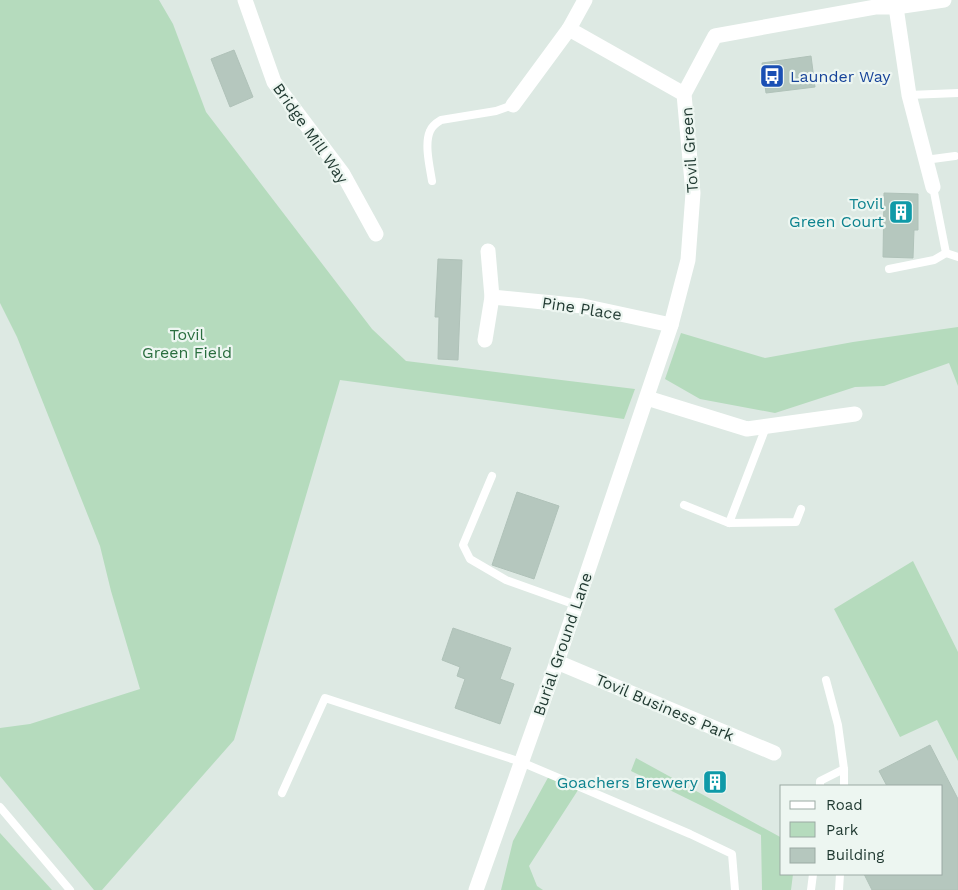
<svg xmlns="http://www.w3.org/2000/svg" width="958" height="890" font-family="'Work Sans',sans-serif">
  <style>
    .green { fill: #b5dbbd }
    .building { fill: #b5c7be; stroke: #b0c2b9 }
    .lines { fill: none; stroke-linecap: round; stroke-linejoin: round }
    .lane { stroke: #fff; stroke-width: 8 }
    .street { stroke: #fff; stroke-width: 15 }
    .secondary { stroke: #fff; stroke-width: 15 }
    .labels { text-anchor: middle; stroke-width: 4.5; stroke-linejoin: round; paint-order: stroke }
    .transit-label { font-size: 16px; fill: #164399; stroke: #edf6f1; text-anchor: start }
    .street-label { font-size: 16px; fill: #1f3830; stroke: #edf6f1 }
    .culture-label { font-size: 16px; fill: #0d838f; stroke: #edf6f1; text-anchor: end }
    .park-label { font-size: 16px; fill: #2a6e3f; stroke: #edf6f1 }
  </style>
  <rect width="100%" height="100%" fill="#dde9e3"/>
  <!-- green -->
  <g class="green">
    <polygon points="0,0 159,0 173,24 206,112 372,329 406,361 635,389 624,419 340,380 234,740 102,890 94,890 0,776 0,728 30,724 140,689 111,591 100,546 17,337 0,303"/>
    <polygon points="958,327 958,386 949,363 884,386 855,387 775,413 700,399 665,379 681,333 765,358 853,342"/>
    <polygon points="913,561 958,652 958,761 937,720 900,737 834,609"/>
    <polygon points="636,758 782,838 782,874 793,874 791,890 762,890 761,835 631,771"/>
    <polygon points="550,774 580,787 529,866 537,886 543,890 501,890 513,841"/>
    <polygon points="0,833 52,890 0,890"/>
  </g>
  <!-- building -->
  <g class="building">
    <polygon points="234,50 253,97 230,107 211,59"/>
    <polygon points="811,56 815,87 766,93 762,63"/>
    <polygon points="884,193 918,194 918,230 914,230 913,258 883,257"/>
    <polygon points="438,259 462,260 458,360 438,359 439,317 435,317"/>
    <polygon points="517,492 559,506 534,579 492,565"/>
    <polygon points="453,628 511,648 500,679 514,684 500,724 455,708 465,679 457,676 460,667 442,660"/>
    <polygon points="930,745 958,799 958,890 872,890 864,874 942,874 942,786 887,786 879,771"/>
  </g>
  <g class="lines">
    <!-- lane -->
    <g class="lane">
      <polyline points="909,95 958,93"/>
      <polyline points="925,160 955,156"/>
      <path d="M432 181C430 168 424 144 430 131 432 126 436 123 441 120L496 111 513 105"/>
      <polyline points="946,253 958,257"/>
      <polyline points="889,269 934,260 946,253 933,187"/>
      <polyline points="766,427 729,523 796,522 801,509"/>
      <polyline points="492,476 463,545 470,559 506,580 576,605"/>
      <polyline points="684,505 729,523"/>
      <polyline points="826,680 838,725 844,769 844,786"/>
      <polyline points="820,786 820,781 844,769"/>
      <polyline points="282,793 325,698 521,762 580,787 690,834 732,854 735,890"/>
      <polyline points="0,807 70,890"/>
      <polyline points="811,890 813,874"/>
      <polyline points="839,890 840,874"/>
    </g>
    <!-- street -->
    <g class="street">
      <polyline points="245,0 274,82 343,174 376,234"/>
      <polyline points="896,7 909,95 933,187"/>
      <polyline points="569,29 684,94"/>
      <polyline points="513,105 569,29 585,0"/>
      <polyline points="492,297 583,306 671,325"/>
      <polyline points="485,340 492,297 488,251"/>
      <polyline points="647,398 747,429 855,414"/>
      <polyline points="557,662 774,753"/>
    </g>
    <!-- secondary -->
    <polyline class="secondary" points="476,890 557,662 671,325 688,260 693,193 684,94 715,36 875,7 896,7 944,0"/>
  </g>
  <!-- icons -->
  <defs>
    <symbol id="bus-square" viewBox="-11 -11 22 22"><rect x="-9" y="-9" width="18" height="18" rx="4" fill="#1a4fb4" stroke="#edf6f1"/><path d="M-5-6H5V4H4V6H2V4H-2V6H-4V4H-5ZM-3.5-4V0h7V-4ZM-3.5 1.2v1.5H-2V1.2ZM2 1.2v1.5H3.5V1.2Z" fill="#fff"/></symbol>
    <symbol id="building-square" viewBox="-11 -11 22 22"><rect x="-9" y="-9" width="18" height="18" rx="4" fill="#0f9aa8" stroke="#edf6f1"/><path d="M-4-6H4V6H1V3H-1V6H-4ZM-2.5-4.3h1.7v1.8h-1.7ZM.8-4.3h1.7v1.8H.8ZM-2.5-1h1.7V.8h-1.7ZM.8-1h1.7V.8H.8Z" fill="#fff"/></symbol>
  </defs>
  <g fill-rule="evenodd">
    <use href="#bus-square" x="758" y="62" width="28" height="28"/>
    <use href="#building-square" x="887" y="198" width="28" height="28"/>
    <use href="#building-square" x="701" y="768" width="28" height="28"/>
  </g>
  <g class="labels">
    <!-- transit labels -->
    <g class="transit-label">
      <text x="790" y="82">Launder Way</text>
    </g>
    <!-- street labels -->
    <g class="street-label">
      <text transform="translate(311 133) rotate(55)" y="6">Bridge Mill Way</text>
      <text transform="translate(689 150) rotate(-94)" y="6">Tovil Green</text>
      <text transform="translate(582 308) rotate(9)" y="6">Pine Place</text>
      <text transform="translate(562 644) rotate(-71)" y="6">Burial Ground Lane</text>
      <text transform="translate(665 707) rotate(23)" y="6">Tovil Business Park</text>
    </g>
    <!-- culture labels -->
    <g class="culture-label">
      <text x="884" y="209">Tovil<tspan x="884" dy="18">Green Court</tspan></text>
      <text x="698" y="788">Goachers Brewery</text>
    </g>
    <!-- park labels -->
    <g class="park-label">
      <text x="187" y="340">Tovil<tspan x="187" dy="18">Green Field</tspan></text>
    </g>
  </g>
  <!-- legend -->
  <rect x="780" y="785" width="162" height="90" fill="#edf6f1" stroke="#9baaa4"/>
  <rect x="790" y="801" width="25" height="8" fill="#ffffff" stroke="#9baaa4"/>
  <text x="826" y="810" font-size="15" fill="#1f3830">Road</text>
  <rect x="790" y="822" width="25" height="15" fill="#b5dbbd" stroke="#9baaa4"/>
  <text x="826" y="835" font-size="15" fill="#1f3830">Park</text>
  <rect x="790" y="848" width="25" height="15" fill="#b5c7be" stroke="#9baaa4"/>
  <text x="826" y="860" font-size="15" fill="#1f3830">Building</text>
</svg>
